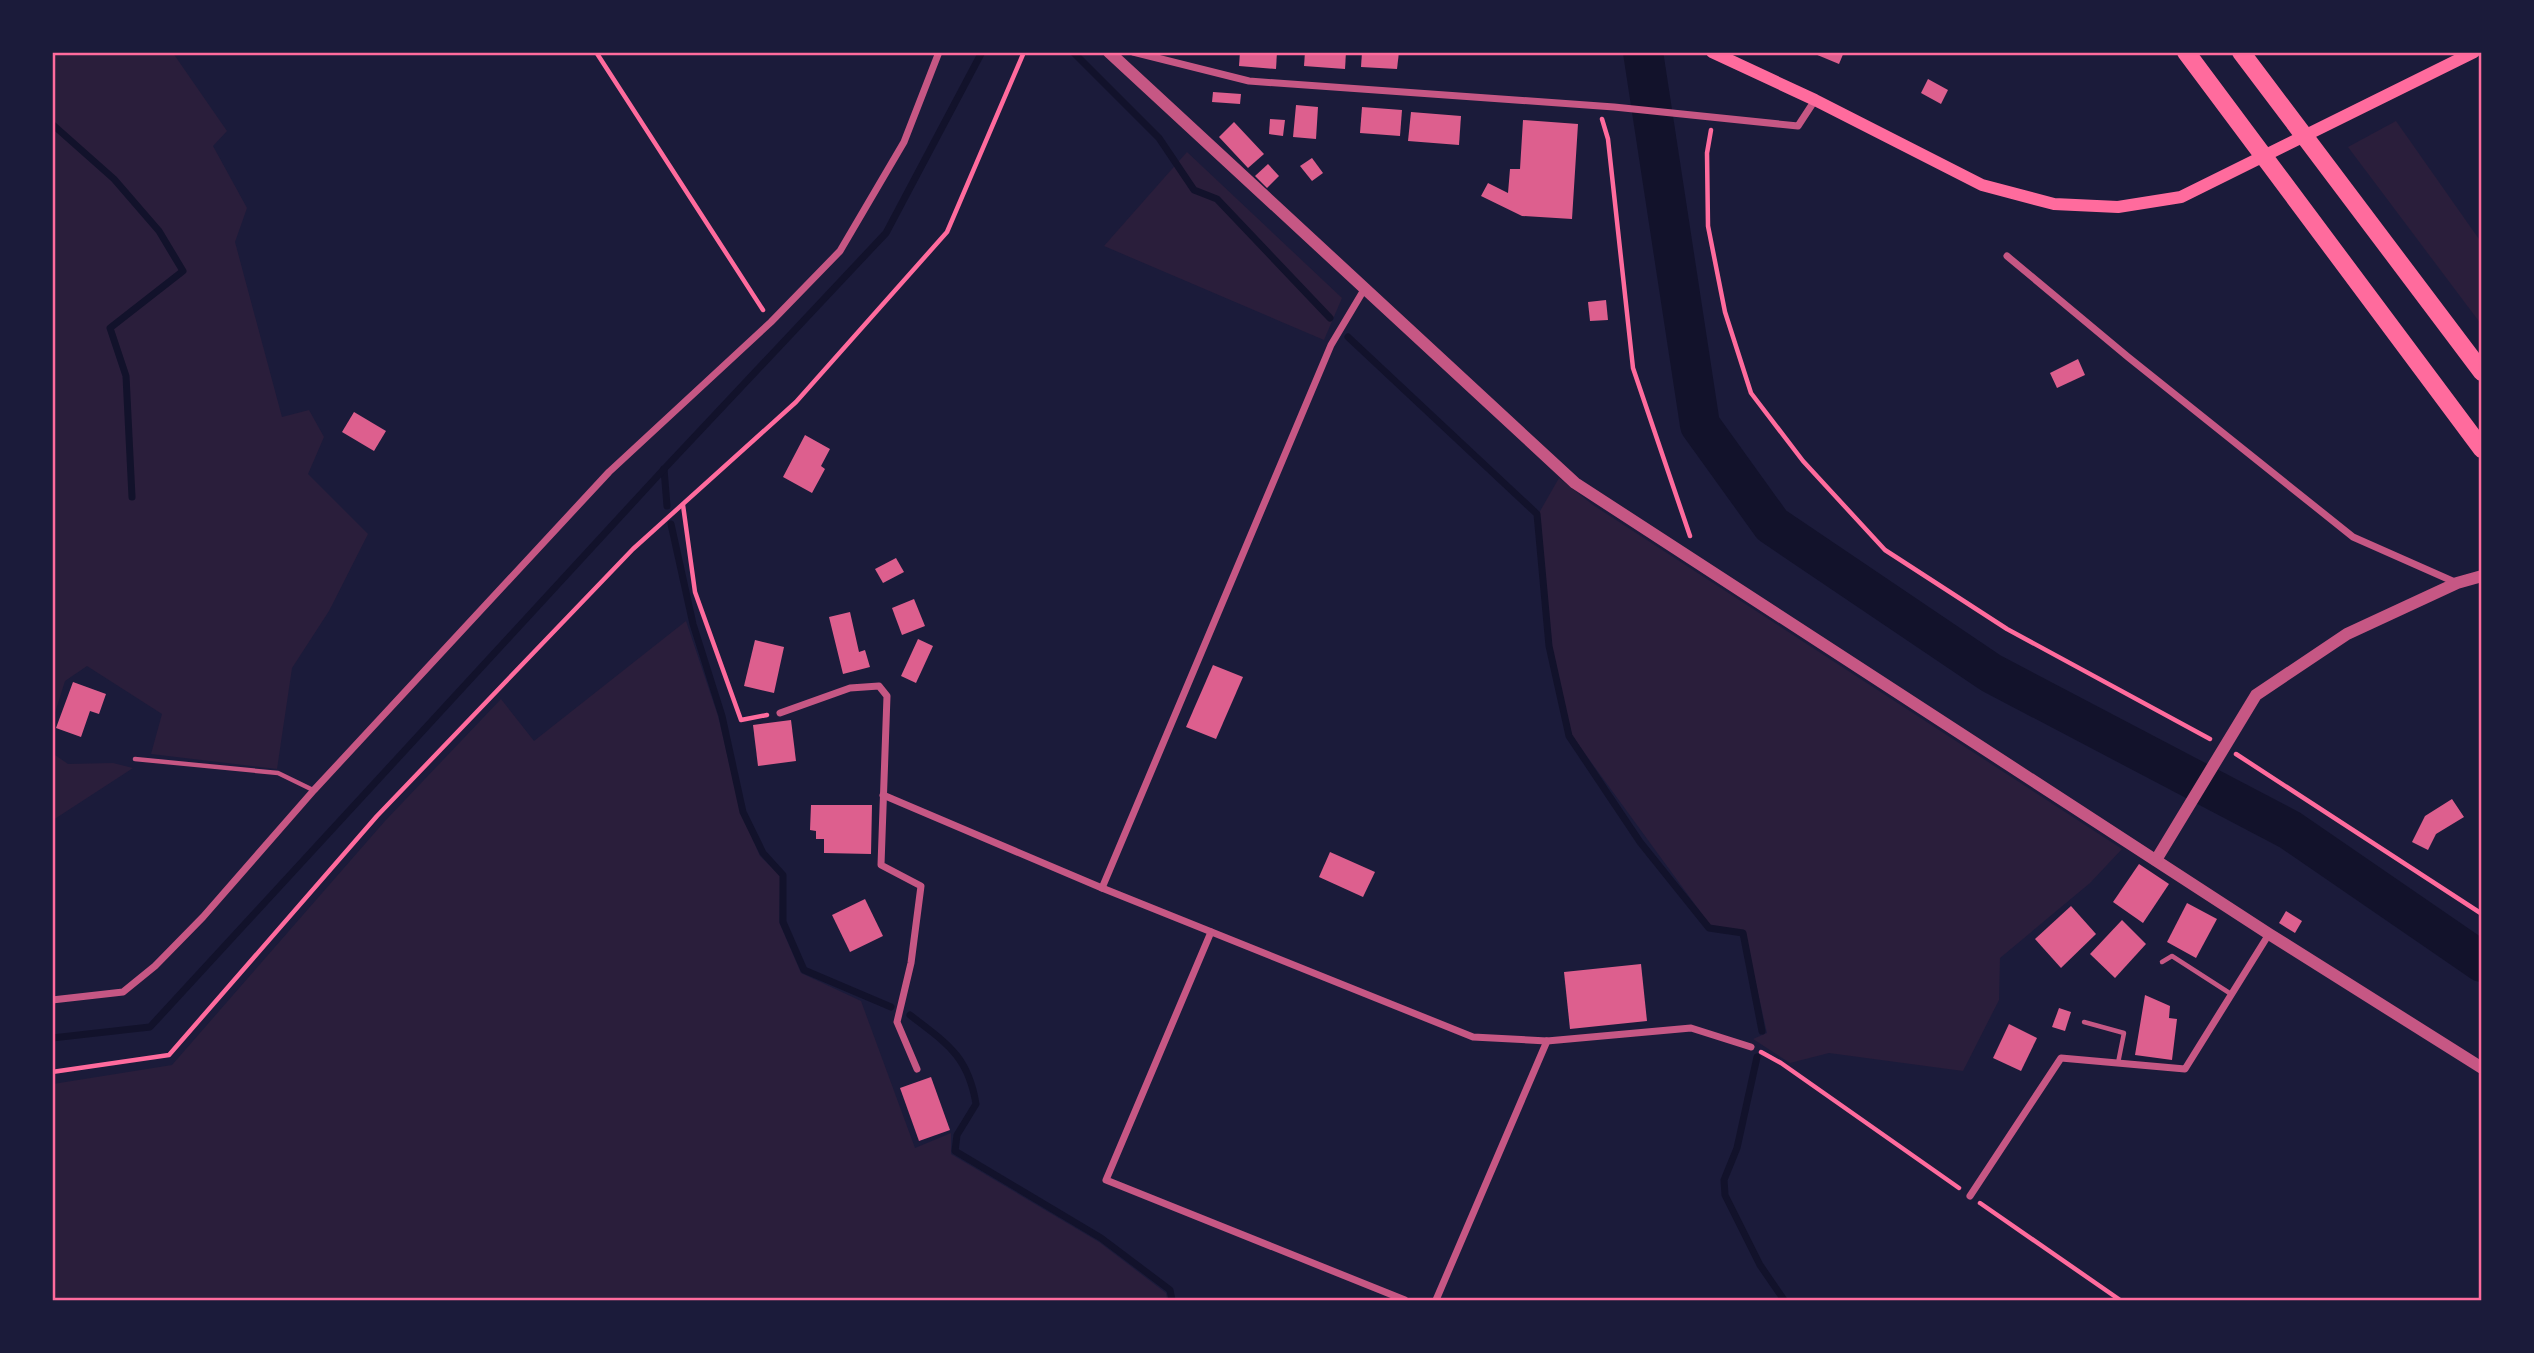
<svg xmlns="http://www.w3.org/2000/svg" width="2534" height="1353" font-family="Jost,sans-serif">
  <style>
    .green { fill: #2a1e3b }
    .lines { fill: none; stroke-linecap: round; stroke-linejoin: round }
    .stream { stroke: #12122b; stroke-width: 7 }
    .river { stroke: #12122b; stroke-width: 40 }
    .building { fill: #dd5f8e }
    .path { stroke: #ff6b9d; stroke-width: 4.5 }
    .service { stroke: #c65784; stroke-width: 4.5 }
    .minor { stroke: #c65784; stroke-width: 7 }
    .tertiary { stroke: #c65784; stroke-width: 12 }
    .secondary { stroke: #ff6b9d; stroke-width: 12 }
    .motorway { stroke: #ff6b9d; stroke-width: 18 }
    .neatline { fill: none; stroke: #ff6b9d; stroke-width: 2.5 }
  </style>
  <rect width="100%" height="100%" fill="#1b1b3a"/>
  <!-- green -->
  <g class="green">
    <polygon points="53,52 173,53 227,131 213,146 247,208 235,242 282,417 309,410 324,437 308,474 368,534 329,611 292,668 277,769 151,754 162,714 87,666 65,681 53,719"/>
    <polygon points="2396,121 2481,242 2481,324 2348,147"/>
    <polygon points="1187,152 1342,298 1324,340 1104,246"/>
    <polygon points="1559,478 1593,505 2122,849 2090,883 2000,958 1999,1000 1963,1071 1829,1053 1790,1063 1753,1039 1767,1033 1744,931 1710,925 1572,736 1551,646 1539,513"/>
    <polygon points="686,621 718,716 741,813 760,856 780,876 779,922 801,973 861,1001 915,1148 951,1133 951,1154 1099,1242 1166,1293 1167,1300 53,1300 53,1084 172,1065 385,821 501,699 534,741"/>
    <polygon points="52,753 68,764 113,763 133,768 53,820"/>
  </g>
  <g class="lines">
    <!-- stream -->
    <g class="stream">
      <polyline points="1073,52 1159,138 1194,190 1217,199 1330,318"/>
      <polyline points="52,124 114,179 159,231 183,271 110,328 126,376 132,497"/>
      <polyline points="1348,337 1537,514 1549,646 1569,736 1640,842 1709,928 1743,933 1762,1031"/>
      <polyline points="664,469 667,506"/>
      <polyline points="671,524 693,624 722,716 743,812 763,853 783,875 783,922 804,970 891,1007"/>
      <path d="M910 1015C946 1043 968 1055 976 1104L957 1135 955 1151 1101 1238 1170 1290 1172 1300"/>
      <polyline points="52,1038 150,1027 664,469 886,233 982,52"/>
      <polyline points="1757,1057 1737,1148 1724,1180 1725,1195 1760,1265 1784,1300"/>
    </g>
    <!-- river -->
    <polyline class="river" points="1643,52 1700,425 1772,525 1991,673 2290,830 2482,962"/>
  </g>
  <!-- building -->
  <g class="building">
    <polygon points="1240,52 1277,52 1276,69 1239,66"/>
    <polygon points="1305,52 1346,52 1345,69 1304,66"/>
    <polygon points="1362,52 1399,52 1397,69 1361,67"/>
    <polygon points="1816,52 1844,52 1839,64 1815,54"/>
    <polygon points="1928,79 1948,90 1941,104 1921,93"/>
    <polygon points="1213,92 1241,94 1240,104 1212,102"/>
    <polygon points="1296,105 1318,107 1316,139 1293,137"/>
    <polygon points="1362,107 1402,110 1400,136 1360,133"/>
    <polygon points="1411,112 1461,116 1459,145 1408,141"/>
    <polygon points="1270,119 1285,120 1283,136 1269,134"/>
    <polygon points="1523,120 1578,124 1572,219 1522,216 1481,196 1488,183 1508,193 1510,169 1520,169"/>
    <polygon points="1234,122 1264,154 1248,168 1219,137"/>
    <polygon points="1312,158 1323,173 1312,181 1300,166"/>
    <polygon points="1268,164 1279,176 1267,188 1255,176"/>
    <polygon points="1606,300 1608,320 1590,321 1588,302"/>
    <polygon points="2078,359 2085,375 2057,388 2050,373"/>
    <polygon points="354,412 386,431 374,451 342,432"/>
    <polygon points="805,435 830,449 821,466 825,469 812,493 783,477"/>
    <polygon points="896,558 904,572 883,583 875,569"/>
    <polygon points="914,599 925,626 902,635 892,608"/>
    <polygon points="850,612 859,652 865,650 870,667 843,674 829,617"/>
    <polygon points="918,639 933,646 916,683 901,676"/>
    <polygon points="755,640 784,647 774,693 744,686"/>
    <polygon points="1213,665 1243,677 1216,739 1186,727"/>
    <polygon points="73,682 106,694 99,714 90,711 81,737 56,728"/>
    <polygon points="791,720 796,761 758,766 753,725"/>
    <polygon points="2452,799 2464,817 2436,834 2428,850 2412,842 2425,816"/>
    <polygon points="811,805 872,805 871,854 824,853 824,839 816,839 816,831 810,830"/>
    <polygon points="1330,852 1375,872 1363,897 1319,877"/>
    <polygon points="2139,864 2169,884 2143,923 2113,902"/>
    <polygon points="865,899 883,936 850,952 832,915"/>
    <polygon points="2187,903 2217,919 2196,958 2167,942"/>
    <polygon points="2071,906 2096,934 2061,968 2035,939"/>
    <polygon points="2286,911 2302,921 2295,933 2279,923"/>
    <polygon points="2122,920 2146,944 2115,978 2090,954"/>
    <polygon points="1641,964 1647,1021 1570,1029 1564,972"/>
    <polygon points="2145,995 2170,1006 2169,1018 2177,1019 2172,1060 2135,1055"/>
    <polygon points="2059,1008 2071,1012 2065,1031 2052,1027"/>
    <polygon points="2009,1024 2037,1038 2021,1071 1993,1058"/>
    <polygon points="931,1077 950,1130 919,1141 900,1088"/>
  </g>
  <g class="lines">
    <!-- path -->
    <g class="path">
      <polyline points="596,52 763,310"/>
      <polyline points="1602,119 1608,139 1633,368 1690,536"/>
      <polyline points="1711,130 1707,153 1708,226 1725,312 1751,393 1803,461 1885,550 2007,629 2210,739"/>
      <polyline points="683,505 695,592 741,720 767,715"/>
      <polyline points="2236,754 2482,914"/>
      <polyline points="1761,1052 1781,1063 1959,1188"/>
      <polyline points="52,1072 169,1055 377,816 633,549 796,402 947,232 1024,52"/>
      <polyline points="1980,1203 2120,1300"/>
    </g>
    <!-- service -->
    <g class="service">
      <polyline points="135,759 278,773 313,790"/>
      <polyline points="2162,962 2172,956 2231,994"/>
      <polyline points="2084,1022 2124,1033 2118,1063"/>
    </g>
    <!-- minor -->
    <g class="minor">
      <polyline points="1133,52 1249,81 1614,107 1798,126 1815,100"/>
      <polyline points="2007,256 2128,357 2353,537 2457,583"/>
      <polyline points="780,713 850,688 879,686 887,696 881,865 921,886 911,963 897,1022 917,1069"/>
      <polyline points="883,795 1102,888 1473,1037 1547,1041 1691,1028 1751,1047"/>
      <polyline points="1102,888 1331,345 1365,288"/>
      <polyline points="1211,932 1106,1180 1405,1300"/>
      <polyline points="52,1000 123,992 155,966 203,917 314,790 609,472 771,322 840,251 904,142 939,52"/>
      <polyline points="1970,1196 2061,1058 2185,1069 2269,934"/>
      <polyline points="1436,1300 1547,1041"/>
    </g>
    <!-- tertiary -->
    <g class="tertiary">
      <polyline points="1109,52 1575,483 2269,934 2482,1068"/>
      <polyline points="2156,860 2256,695 2347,634 2457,583 2482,576"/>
    </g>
    <!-- secondary -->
    <polyline class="secondary" points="1712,52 1815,100 1982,185 2054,204 2118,207 2181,197 2474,52"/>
    <!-- motorway -->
    <g class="motorway">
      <polyline points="2186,52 2482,449"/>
      <polyline points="2241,52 2482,372"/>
    </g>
  </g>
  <!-- border -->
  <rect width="2534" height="1353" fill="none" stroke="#1b1b3a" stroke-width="108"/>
  <rect x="54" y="54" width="2426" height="1245" class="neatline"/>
</svg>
